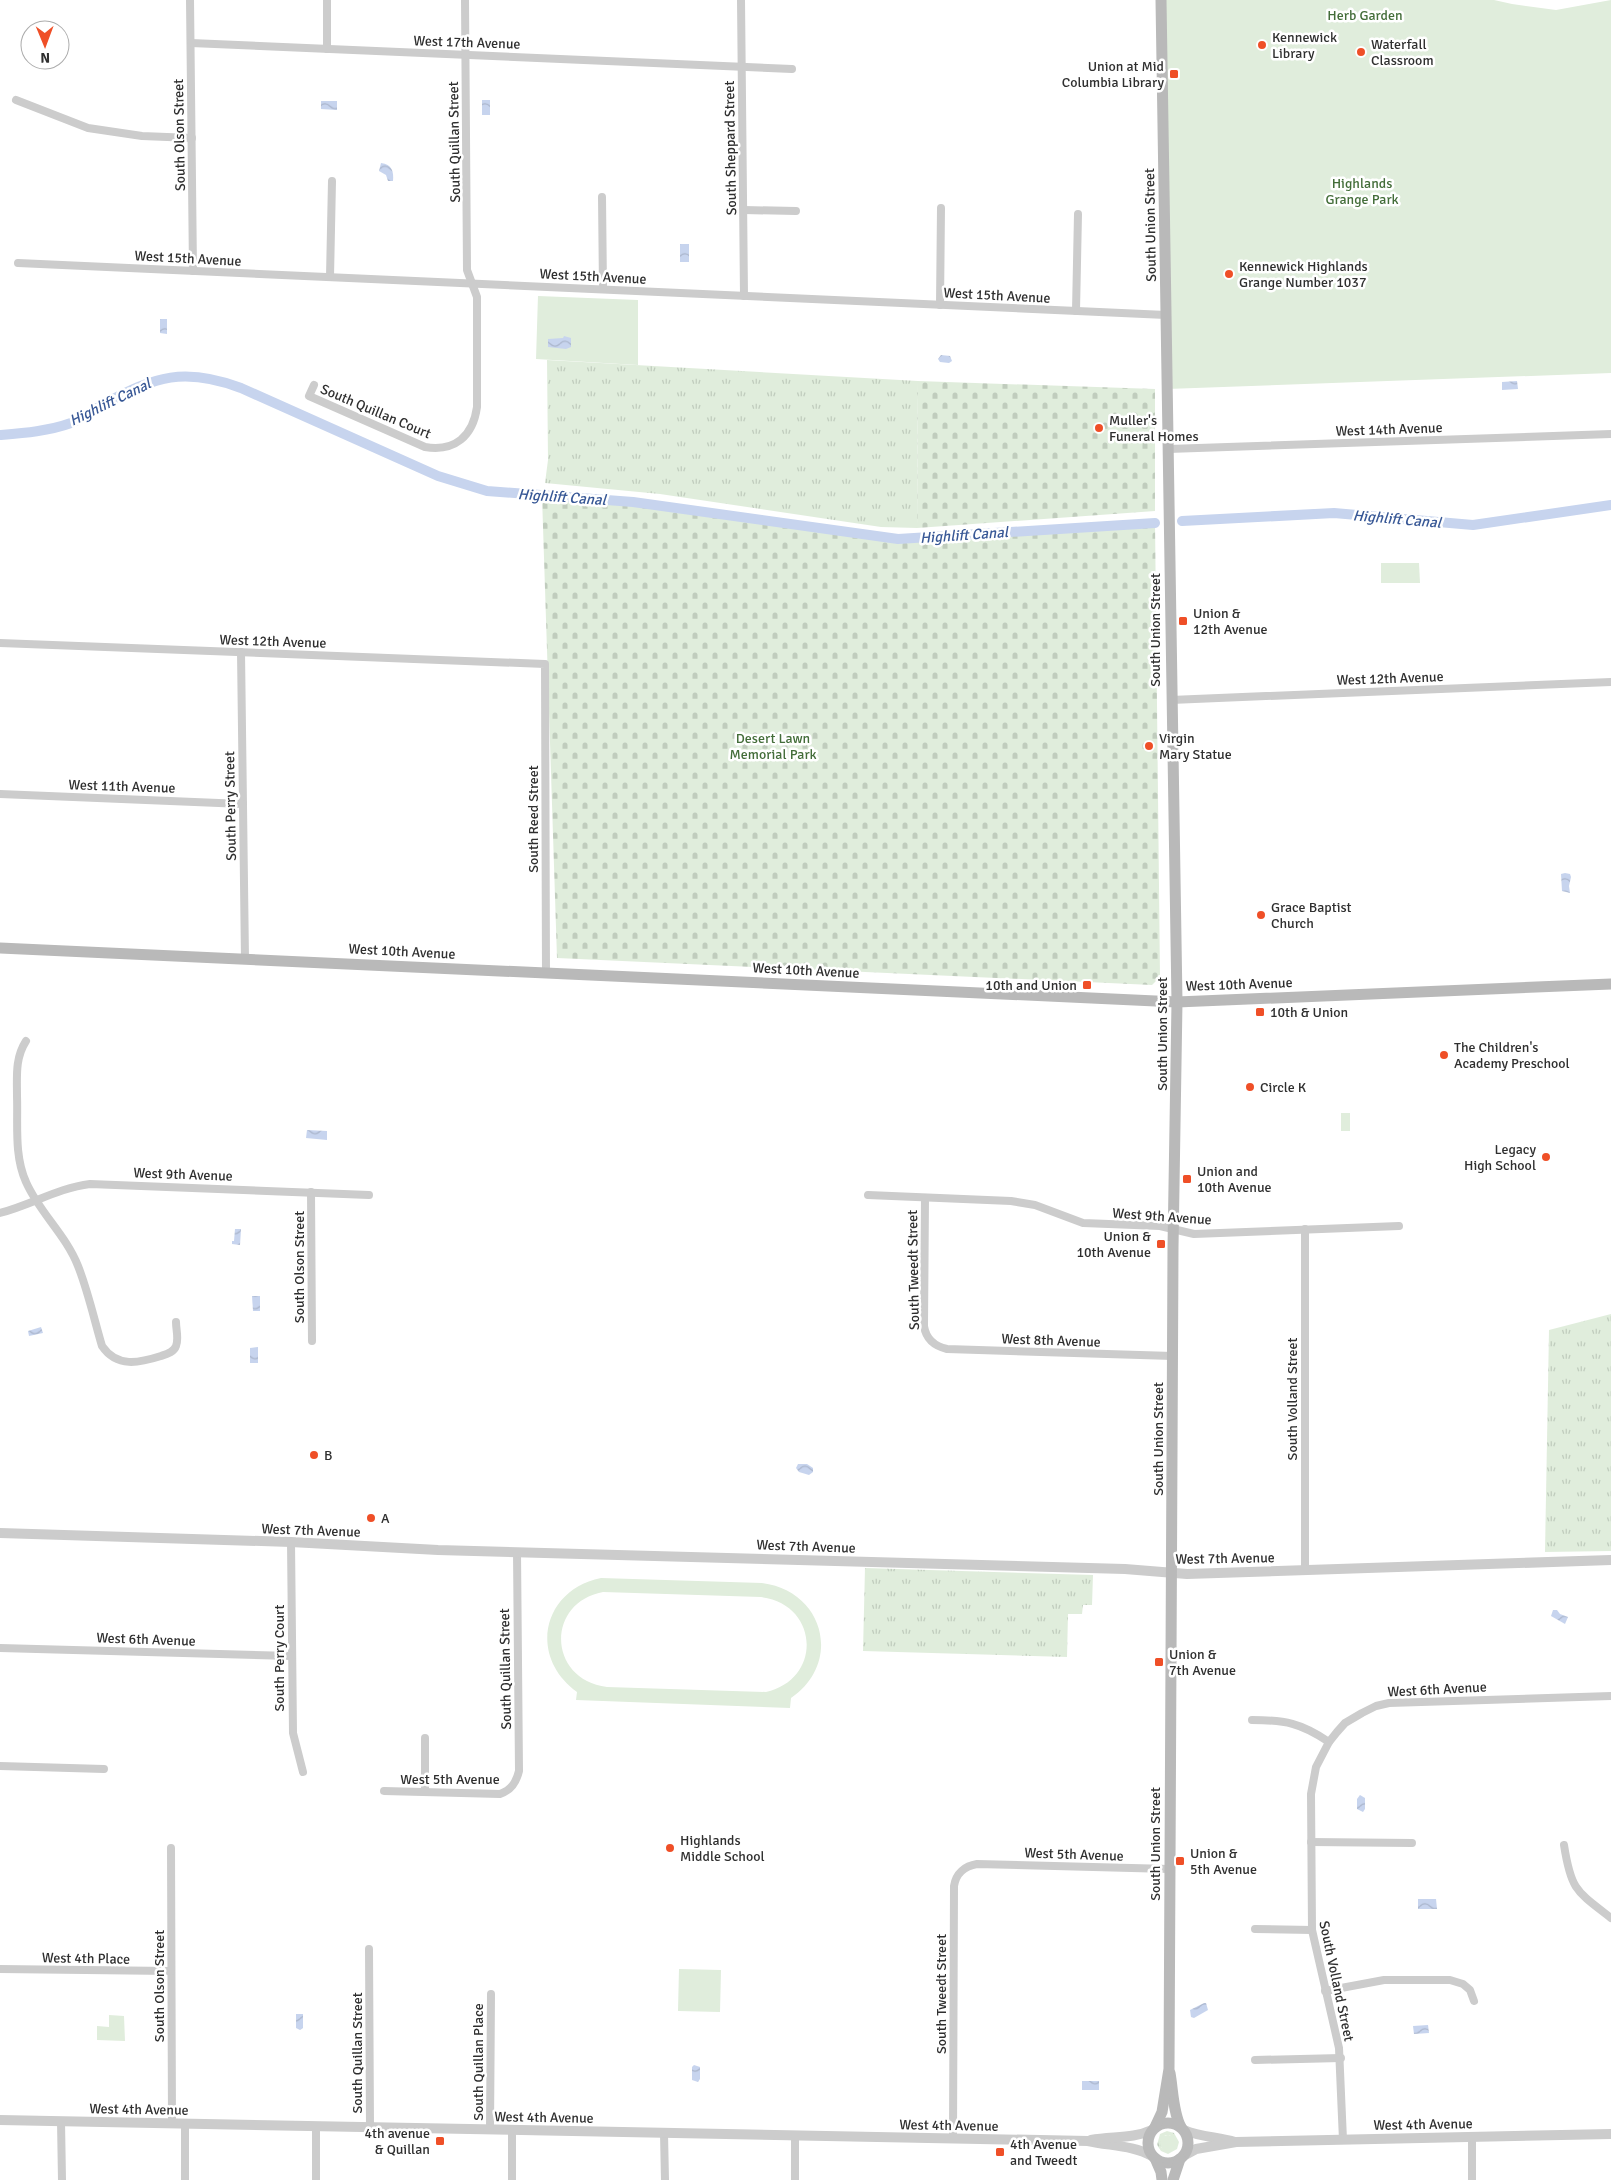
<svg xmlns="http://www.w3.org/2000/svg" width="1611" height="2180" font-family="Signika,sans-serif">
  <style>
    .grass { fill: url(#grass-tufts); fill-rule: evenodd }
    .cemetery { fill: url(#cemetery-stones) }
    .green { fill: #e0eddc; fill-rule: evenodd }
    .water { fill: url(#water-waves) }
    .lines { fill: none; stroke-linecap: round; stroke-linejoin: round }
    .canal { stroke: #c7d4ee; stroke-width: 10 }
    .minor { stroke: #ccc; stroke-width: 8 }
    .tertiary { stroke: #ccc; stroke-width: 10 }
    .secondary { stroke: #b9b9b9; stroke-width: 11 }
    .poi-dot { fill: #ef4f27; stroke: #fff; stroke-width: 2 }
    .labels { text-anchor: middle; stroke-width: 5; stroke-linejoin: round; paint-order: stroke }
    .park-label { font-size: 14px; fill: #436d39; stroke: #fff }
    .poi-label { font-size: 14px; fill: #2f2f2f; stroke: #fff; text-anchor: start }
    .street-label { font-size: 14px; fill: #2f2f2f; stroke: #fff }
    .water-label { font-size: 15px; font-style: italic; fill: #385896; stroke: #fff }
  </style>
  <defs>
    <pattern id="grass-tufts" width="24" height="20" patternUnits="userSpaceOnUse" patternTransform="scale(1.25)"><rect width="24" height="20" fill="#e0eddc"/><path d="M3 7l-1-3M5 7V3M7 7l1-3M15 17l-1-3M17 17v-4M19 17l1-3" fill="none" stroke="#c0ccbd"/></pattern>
    <pattern id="cemetery-stones" width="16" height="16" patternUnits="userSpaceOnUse" patternTransform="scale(1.25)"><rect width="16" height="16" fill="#e0eddc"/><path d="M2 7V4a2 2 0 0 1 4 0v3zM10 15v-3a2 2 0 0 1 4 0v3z" fill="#c0ccbd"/></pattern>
    <pattern id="water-waves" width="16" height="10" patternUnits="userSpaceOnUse" patternTransform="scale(1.25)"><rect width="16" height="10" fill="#c7d4ee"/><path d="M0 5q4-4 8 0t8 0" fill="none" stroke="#abb6cc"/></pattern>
  </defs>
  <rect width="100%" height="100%" fill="#fff"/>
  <!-- grass -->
  <g class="grass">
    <polygon points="547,360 918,381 917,528 881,527 660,494 545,483 548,460"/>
    <polygon points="1611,1314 1611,1551 1545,1552 1549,1330"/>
    <polygon points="865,1568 1093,1575 1092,1605 1083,1605 1082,1614 1068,1614 1067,1657 863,1651"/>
    <path d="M1167 2131 1174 2133 1179 2142 1177 2149 1168 2154 1161 2151 1157 2145 1160 2134ZM1165 2135H1170L1175 2143 1170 2150H1165L1161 2147Z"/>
  </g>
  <!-- cemetery -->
  <g class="cemetery">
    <polygon points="918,381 1155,389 1155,511 917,528"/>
    <polygon points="542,496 903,537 1155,522 1160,977 1152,985 557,958"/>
  </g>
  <!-- green -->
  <g class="green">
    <polygon points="1161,0 1494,0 1512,4 1556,10 1611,0 1611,373 1167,389"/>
    <polygon points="538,296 638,300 638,365 536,359"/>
    <polygon points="1381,563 1419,563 1420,583 1381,583"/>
    <rect x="1341" y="1113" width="9" height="18"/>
    <path d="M601 1578 762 1583C824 1591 843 1662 791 1698L790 1708 576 1700 577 1692C528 1657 542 1590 601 1578ZM603 1592 761 1597C819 1604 823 1679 766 1692L607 1687C548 1680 545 1603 603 1592Z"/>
    <polygon points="679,1969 721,1970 720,2012 678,2011"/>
    <polygon points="109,2015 124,2016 125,2041 97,2040 97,2026 109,2027"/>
    <circle cx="1168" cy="2143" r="8"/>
  </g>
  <!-- water -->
  <g class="water">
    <rect x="482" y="100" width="8" height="15"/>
    <polygon points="321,101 337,101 337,110 321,109"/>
    <path d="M381 163C392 164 394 172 393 181H388L386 175 379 171Z"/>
    <rect x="680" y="244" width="9" height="18"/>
    <polygon points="160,319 167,319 167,334 160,333"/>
    <polygon points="564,336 571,338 571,347 566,349 548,347 548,339 563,338"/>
    <polygon points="941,355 950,356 952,361 949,363 940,362 938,359"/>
    <polygon points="1517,381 1518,389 1502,390 1502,382"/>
    <polygon points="1565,873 1570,874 1571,877 1569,886 1570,893 1562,891 1561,874"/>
    <polygon points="307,1130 327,1131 327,1140 306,1138"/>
    <polygon points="235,1229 241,1229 240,1245 232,1244 232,1241 234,1241"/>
    <polygon points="252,1296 260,1296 260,1311 253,1311"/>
    <polygon points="41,1327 43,1333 29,1336 28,1331"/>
    <polygon points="258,1347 258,1363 250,1363 250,1348"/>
    <polygon points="798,1464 807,1464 813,1468 813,1472 809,1475 799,1472 796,1468"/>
    <polygon points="1553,1610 1557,1610 1560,1614 1568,1617 1565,1624 1551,1616"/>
    <polygon points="1360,1795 1365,1798 1365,1809 1363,1812 1357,1809 1357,1799"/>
    <polygon points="1418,1899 1436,1899 1437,1909 1418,1909"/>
    <polygon points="1204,2003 1206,2003 1208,2010 1194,2018 1191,2017 1190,2010"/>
    <polygon points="296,2014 303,2014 303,2028 300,2030 296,2028"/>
    <polygon points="1428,2025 1429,2033 1414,2034 1413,2026"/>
    <polygon points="694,2065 700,2067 700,2079 698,2082 692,2080 692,2067"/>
    <rect x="1082" y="2081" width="17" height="9"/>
  </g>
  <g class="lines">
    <!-- canal -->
    <g class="canal">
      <path d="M0 435C24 433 49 431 71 423 83 419 93 410 104 404 155 376 185 367 241 388L438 476 487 491 633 502 898 539 1155 523"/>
      <polyline points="1182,521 1334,513 1473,525 1611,505"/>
    </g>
    <!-- minor -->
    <g class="minor">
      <polyline points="190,0 193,271"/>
      <polyline points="741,0 744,296"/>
      <polyline points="191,43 792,69"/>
      <polyline points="327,49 327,0"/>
      <polyline points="16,100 88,128 142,136 192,138"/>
      <polyline points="602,197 603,289"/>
      <polyline points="744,210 796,211"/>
      <polyline points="18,263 1166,315"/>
      <polyline points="330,277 332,181"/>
      <polyline points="940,305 941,208"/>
      <polyline points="1076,311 1078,214"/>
      <path d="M314 385 309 396 425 447C455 452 473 436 477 407V297L467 270 465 0"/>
      <polyline points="1168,449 1611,434"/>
      <polyline points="0,643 545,664 546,973"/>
      <polyline points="241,652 245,959"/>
      <polyline points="1171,700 1611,682"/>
      <polyline points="0,794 243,804"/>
      <path d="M26 1041C15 1058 17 1076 17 1096 18 1124 14 1156 26 1182 39 1212 66 1235 78 1266 88 1291 94 1319 102 1346 117 1368 139 1363 161 1356 167 1354 174 1352 176 1346 179 1339 176 1330 176 1322"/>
      <polyline points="311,1192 312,1341"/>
      <polyline points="868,1195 1011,1201 1035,1205 1083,1223 1160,1226 1194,1234 1399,1226"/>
      <path d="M925 1198 924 1326C926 1339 934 1346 947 1349L1173 1356"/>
      <path d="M0 1213C31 1205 58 1188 90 1184L369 1195"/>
      <polyline points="291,1542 293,1733 303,1772"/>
      <polyline points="1305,1570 1305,1229"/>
      <polyline points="0,1648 292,1656"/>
      <path d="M1252 1720C1285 1720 1301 1723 1329 1742"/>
      <polyline points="425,1738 425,1792"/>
      <polyline points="0,1766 104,1769"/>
      <path d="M384 1791 500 1794C511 1790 516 1783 519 1771L517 1552"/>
      <polyline points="1311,1842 1412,1843"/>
      <path d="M1564 1845C1571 1890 1576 1891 1611 1918"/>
      <polyline points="171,1848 172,2124"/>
      <polyline points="1255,1929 1312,1930"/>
      <polyline points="369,1949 370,2127"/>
      <polyline points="0,1969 171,1971"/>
      <polyline points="1325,1991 1384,1980 1450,1980 1463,1984 1470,1990 1474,2001"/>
      <polyline points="1255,2060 1341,2058"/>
      <polyline points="61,2121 62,2180"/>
      <polyline points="490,2129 491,1994"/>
      <polyline points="512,2130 512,2180"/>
      <polyline points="664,2133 665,2180"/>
      <path d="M953 2138 954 1886C956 1873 965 1866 977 1864L1170 1869"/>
      <polyline points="1343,2140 1339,2048 1312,1930 1311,1794 1316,1767 1329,1742 1337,1732 1345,1723 1362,1713 1376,1706 1389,1703 1611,1696"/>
      <polyline points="185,2180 185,2124"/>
      <polyline points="316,2180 316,2126"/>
      <polyline points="795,2180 795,2135"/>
      <polyline points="1472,2180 1472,2137"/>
    </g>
    <!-- tertiary -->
    <g class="tertiary">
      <polyline points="0,1533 291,1542 438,1550 1125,1569 1187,1574 1611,1560"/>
      <path d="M0 2120 1088 2141C1110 2146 1133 2145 1152 2156"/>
      <path d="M1184 2130C1200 2137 1218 2137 1235 2142"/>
      <path d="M1091 2140C1112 2136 1133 2139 1152 2130"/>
      <polyline points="1183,2156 1196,2149 1236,2142 1611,2134"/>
    </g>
    <!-- secondary -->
    <g class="secondary">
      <polyline points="0,948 1177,1002 1611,984"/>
      <path d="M1170 2073C1173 2089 1173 2113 1181 2127"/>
      <circle cx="1168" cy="2143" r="20"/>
      <polyline points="1155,2127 1162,2112 1169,2069 1173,1248 1177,1002 1161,0"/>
      <polyline points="1155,2158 1161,2172 1162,2180"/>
      <polyline points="1173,2180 1180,2159"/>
    </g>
  </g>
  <!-- markers -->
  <g class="poi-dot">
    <circle cx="1262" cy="45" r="5"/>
    <circle cx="1361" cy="52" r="5"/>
    <rect x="1169" y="69" width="10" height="10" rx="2.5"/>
    <circle cx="1229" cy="274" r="5"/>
    <circle cx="1099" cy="428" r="5"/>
    <rect x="1178" y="616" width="10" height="10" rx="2.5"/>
    <circle cx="1149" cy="746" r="5"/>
    <circle cx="1261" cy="915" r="5"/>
    <rect x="1082" y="980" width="10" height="10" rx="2.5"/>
    <rect x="1255" y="1007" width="10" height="10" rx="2.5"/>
    <circle cx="1444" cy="1055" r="5"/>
    <circle cx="1250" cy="1087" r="5"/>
    <circle cx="1546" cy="1157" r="5"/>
    <rect x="1182" y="1174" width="10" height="10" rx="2.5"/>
    <rect x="1156" y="1239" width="10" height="10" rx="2.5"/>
    <circle cx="314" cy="1455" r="5"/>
    <circle cx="371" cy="1518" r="5"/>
    <rect x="1154" y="1657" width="10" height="10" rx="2.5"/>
    <circle cx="670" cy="1848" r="5"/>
    <rect x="1175" y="1856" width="10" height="10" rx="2.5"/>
    <rect x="435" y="2136" width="10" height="10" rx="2.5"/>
    <rect x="995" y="2147" width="10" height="10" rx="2.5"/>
  </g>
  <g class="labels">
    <!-- park labels -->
    <g class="park-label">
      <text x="1365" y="20">Herb Garden</text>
      <text x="1362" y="188">Highlands<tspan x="1362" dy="16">Grange Park</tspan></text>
      <text x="773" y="743">Desert Lawn<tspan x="773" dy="16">Memorial Park</tspan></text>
    </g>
    <!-- poi labels -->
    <g class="poi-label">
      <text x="1272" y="42">Kennewick<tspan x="1272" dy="16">Library</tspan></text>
      <text x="1371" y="49">Waterfall<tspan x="1371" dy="16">Classroom</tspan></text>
      <text x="1164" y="71" text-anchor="end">Union at Mid<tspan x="1164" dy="16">Columbia Library</tspan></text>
      <text x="1239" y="271">Kennewick Highlands<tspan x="1239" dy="16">Grange Number 1037</tspan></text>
      <text x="1109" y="425">Muller's<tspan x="1109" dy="16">Funeral Homes</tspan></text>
      <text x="1193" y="618">Union &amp;<tspan x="1193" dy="16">12th Avenue</tspan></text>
      <text x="1159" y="743">Virgin<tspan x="1159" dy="16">Mary Statue</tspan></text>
      <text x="1271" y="912">Grace Baptist<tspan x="1271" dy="16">Church</tspan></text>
      <text x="1077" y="990" text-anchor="end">10th and Union</text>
      <text x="1270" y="1017">10th &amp; Union</text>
      <text x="1454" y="1052">The Children's<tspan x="1454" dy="16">Academy Preschool</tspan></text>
      <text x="1260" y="1092">Circle K</text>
      <text x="1536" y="1154" text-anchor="end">Legacy<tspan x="1536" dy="16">High School</tspan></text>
      <text x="1197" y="1176">Union and<tspan x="1197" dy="16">10th Avenue</tspan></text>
      <text x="1151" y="1241" text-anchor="end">Union &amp;<tspan x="1151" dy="16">10th Avenue</tspan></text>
      <text x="324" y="1460">B</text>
      <text x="381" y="1523">A</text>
      <text x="1169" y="1659">Union &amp;<tspan x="1169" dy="16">7th Avenue</tspan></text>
      <text x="680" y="1845">Highlands<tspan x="680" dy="16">Middle School</tspan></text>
      <text x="1190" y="1858">Union &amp;<tspan x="1190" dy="16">5th Avenue</tspan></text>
      <text x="430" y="2138" text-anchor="end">4th avenue<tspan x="430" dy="16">&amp; Quillan</tspan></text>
      <text x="1010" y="2149">4th Avenue<tspan x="1010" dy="16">and Tweedt</tspan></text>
    </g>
    <!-- street labels -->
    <g class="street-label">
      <text transform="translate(467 42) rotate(2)" y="5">West 17th Avenue</text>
      <text transform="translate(179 135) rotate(-91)" y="5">South Olson Street</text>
      <text transform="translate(454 142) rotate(-91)" y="5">South Quillan Street</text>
      <text transform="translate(730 148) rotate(-91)" y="5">South Sheppard Street</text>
      <text transform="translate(1150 225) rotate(-91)" y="5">South Union Street</text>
      <text transform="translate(188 258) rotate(3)" y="5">West 15th Avenue</text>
      <text transform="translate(593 276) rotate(3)" y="5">West 15th Avenue</text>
      <text transform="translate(997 295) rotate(3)" y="5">West 15th Avenue</text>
      <text transform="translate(376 411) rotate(23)" y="5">South Quillan Court</text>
      <text transform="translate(1389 429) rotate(-2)" y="5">West 14th Avenue</text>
      <text transform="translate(1155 630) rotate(-90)" y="5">South Union Street</text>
      <text transform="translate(273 641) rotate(2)" y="5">West 12th Avenue</text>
      <text transform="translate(1390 678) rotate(-2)" y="5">West 12th Avenue</text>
      <text transform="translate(122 786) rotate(2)" y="5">West 11th Avenue</text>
      <text transform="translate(230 806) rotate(-91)" y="5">South Perry Street</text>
      <text transform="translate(533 819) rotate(-90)" y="5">South Reed Street</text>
      <text transform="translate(402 951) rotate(3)" y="5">West 10th Avenue</text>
      <text transform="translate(806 970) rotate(3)" y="5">West 10th Avenue</text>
      <text transform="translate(1239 984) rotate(-2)" y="5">West 10th Avenue</text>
      <text transform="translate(1162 1034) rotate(-90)" y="5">South Union Street</text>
      <text transform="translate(183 1174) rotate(2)" y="5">West 9th Avenue</text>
      <text transform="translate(1162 1216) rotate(4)" y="5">West 9th Avenue</text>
      <text transform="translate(299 1267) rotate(-90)" y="5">South Olson Street</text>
      <text transform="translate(913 1270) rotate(-91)" y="5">South Tweedt Street</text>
      <text transform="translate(1051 1340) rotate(2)" y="5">West 8th Avenue</text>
      <text transform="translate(1292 1399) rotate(-90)" y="5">South Volland Street</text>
      <text transform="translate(1158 1439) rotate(-90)" y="5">South Union Street</text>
      <text transform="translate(311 1530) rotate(2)" y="5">West 7th Avenue</text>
      <text transform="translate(806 1546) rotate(2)" y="5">West 7th Avenue</text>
      <text transform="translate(1225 1558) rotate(-1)" y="5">West 7th Avenue</text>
      <text transform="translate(146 1639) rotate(2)" y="5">West 6th Avenue</text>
      <text transform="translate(279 1658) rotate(-90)" y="5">South Perry Court</text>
      <text transform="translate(505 1669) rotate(-91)" y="5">South Quillan Street</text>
      <text transform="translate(1437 1689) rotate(-3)" y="5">West 6th Avenue</text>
      <text x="450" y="1784">West 5th Avenue</text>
      <text transform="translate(1155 1844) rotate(-90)" y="5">South Union Street</text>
      <text transform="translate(1074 1854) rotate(2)" y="5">West 5th Avenue</text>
      <text transform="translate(86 1958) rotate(1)" y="5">West 4th Place</text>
      <text transform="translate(1337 1981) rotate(78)" y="5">South Volland Street</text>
      <text transform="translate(159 1986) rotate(-90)" y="5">South Olson Street</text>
      <text transform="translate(941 1994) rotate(-90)" y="5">South Tweedt Street</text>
      <text transform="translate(357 2053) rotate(-90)" y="5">South Quillan Street</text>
      <text transform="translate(478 2062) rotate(-90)" y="5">South Quillan Place</text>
      <text transform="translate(139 2109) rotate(1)" y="5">West 4th Avenue</text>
      <text transform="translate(544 2117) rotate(1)" y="5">West 4th Avenue</text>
      <text transform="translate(1423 2124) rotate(-1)" y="5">West 4th Avenue</text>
      <text transform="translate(949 2125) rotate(1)" y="5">West 4th Avenue</text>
    </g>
    <!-- water labels -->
    <g class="water-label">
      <text transform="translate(110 402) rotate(-26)" y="5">Highlift Canal</text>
      <text transform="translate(562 497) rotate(4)" y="5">Highlift Canal</text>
      <text transform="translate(1397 519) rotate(5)" y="5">Highlift Canal</text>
      <text transform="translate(964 535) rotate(-4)" y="5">Highlift Canal</text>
    </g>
  </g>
  <!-- north arrow -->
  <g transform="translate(45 45) rotate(179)"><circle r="24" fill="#ffffff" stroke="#acacac"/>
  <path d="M0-4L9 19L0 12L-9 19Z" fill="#ef4f27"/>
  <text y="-8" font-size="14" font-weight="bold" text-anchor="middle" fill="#2f2f2f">N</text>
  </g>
</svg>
